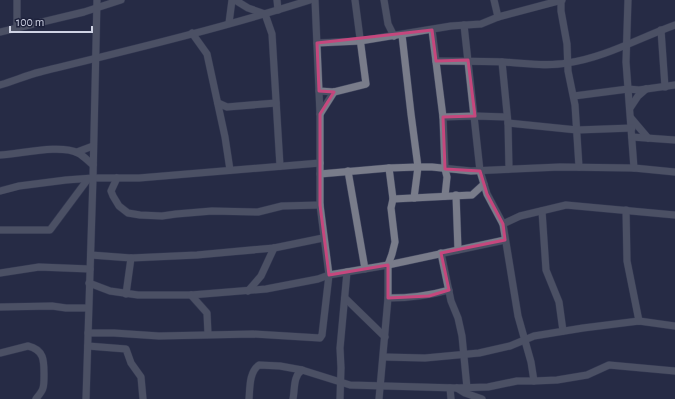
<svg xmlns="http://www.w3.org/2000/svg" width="675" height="399" font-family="'Alegreya Sans',sans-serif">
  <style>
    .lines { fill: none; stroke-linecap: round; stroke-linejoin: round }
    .minor-casing { stroke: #41465f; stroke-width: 8 }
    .minor { stroke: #797c8a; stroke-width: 7 }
    .marked { fill: none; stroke: #c5477d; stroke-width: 3; stroke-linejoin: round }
  </style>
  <rect width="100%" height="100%" fill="#262b46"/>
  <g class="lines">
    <defs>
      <g id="minor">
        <polyline points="17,0 17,28"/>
        <polyline points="235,0 248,8 265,14 272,34 280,166"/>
        <polyline points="277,0 278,10"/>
        <polyline points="384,0 388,24 394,36"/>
        <polyline points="494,0 498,17"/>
        <polyline points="561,0 561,11 567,44 568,71 575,105 579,167"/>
        <polyline points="628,0 626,62 634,168"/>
        <polyline points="229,23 232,0"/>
        <polyline points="464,25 480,171 487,194 503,224 518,316 531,362 534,381"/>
        <polyline points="432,30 443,117 445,169 447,177 445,196"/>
        <polyline points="661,30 665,87"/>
        <polyline points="0,32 84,12 121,0"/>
        <polyline points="192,33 207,54 225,137 230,170"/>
        <polyline points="402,35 411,114 418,167 414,198"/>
        <polyline points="317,43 360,41 451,26 481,24 498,17 562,0"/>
        <path d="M436 61C458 61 481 61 503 62 524 63 546 67 567 63 604 58 639 38 675 25"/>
        <polyline points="502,62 508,123 509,169"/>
        <path d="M0 85C14 81 27 75 40 72 130 50 222 28 310 0"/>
        <polyline points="319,91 334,92 366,84 355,0"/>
        <polyline points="574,96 628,89 639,90 675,85"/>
        <polyline points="218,103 227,107 276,103"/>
        <polyline points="630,108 638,96 646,89"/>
        <polyline points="320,114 334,92"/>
        <polyline points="443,117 475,116 507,117"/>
        <polyline points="631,118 648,138"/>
        <polyline points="508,123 577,130 632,128"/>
        <polyline points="632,137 675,140"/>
        <polyline points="77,152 93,146"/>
        <path d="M0 155C21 154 60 144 78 153 84 156 88 161 93 165"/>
        <polyline points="348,171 365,269"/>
        <polyline points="320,174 389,168 418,167 432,167 471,171 560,167 634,168 675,172"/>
        <polyline points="117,178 111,191 113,196 119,206 128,213 140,215 162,216 176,214 212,211 258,212 282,206 320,205"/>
        <polyline points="0,191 19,186 66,180 93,178 139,178 320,163"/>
        <polyline points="456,195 458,250"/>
        <polyline points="393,199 472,195 484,184"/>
        <polyline points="626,210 627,261 639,321"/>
        <polyline points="542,211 546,270 559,302 563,331"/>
        <polyline points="503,224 520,216 566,205 675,215"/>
        <polyline points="0,230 50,230 88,179"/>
        <polyline points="441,253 451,301 458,318 462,336 467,388"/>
        <polyline points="91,255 131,258 197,255 274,248 323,238"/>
        <polyline points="0,273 39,267 90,269"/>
        <polyline points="89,283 110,291 138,295 191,295 266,289 318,279 329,275 388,265 505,240"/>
        <polyline points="248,291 261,276 274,248"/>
        <polyline points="126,294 131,258"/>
        <polyline points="191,295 207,313 208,334"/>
        <polyline points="345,298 385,337"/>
        <path d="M388 298C411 298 428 296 449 290"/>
        <polyline points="0,307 52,306 66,308 88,308"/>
        <polyline points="88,333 114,333 159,336 253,334 320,338 322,335 329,275 320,205 320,114 315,0"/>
        <polyline points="88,346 126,349 131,363 141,377 143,399"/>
        <path d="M0 353 28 346C45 350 44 362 44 376 44 380 44 385 43 388 42 392 38 396 36 399"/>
        <polyline points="384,357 425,358 479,353 510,346 534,336 583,328 639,321 675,326"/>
        <polyline points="450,388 451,399"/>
        <polyline points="457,388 465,393 482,399"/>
        <polyline points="86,399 93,178 97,0"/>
        <path d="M249 399C250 388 249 372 259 365L280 366 302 370"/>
        <path d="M293 399C295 389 293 376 302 370L350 385 456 388 488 387 517 381H534L557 380 587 375 609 365 675 371"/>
        <polyline points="340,399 341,368 340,348 347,272"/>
        <polyline points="379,399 388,298 388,265 392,254 395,242 391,208 393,199 389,168"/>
      </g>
    </defs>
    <!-- minor casing -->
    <use href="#minor" class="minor-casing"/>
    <!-- minor -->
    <use href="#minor" class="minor"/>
  </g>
  <!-- marked area -->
  <path d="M0 0H675V399H0ZM432 30 436 61 468 60 475 116 443 117 445 169 480 171 487 194 503 224 505 240 441 253 449 290 429 296 388 298V265L329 275 320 205V114L334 92 319 91 317 43Z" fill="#262b46" fill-opacity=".55" fill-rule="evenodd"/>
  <path class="marked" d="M432 30 436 61 468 60 475 116 443 117 445 169 480 171 487 194 503 224 505 240 441 253 449 290 429 296 388 298V265L329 275 320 205V114L334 92 319 91 317 43Z"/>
  <!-- scale -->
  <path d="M10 26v6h82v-6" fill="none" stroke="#cfd3e4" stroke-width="2"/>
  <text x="16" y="26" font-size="12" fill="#cfd3e4" stroke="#1d213b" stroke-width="3" paint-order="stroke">100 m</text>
</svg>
